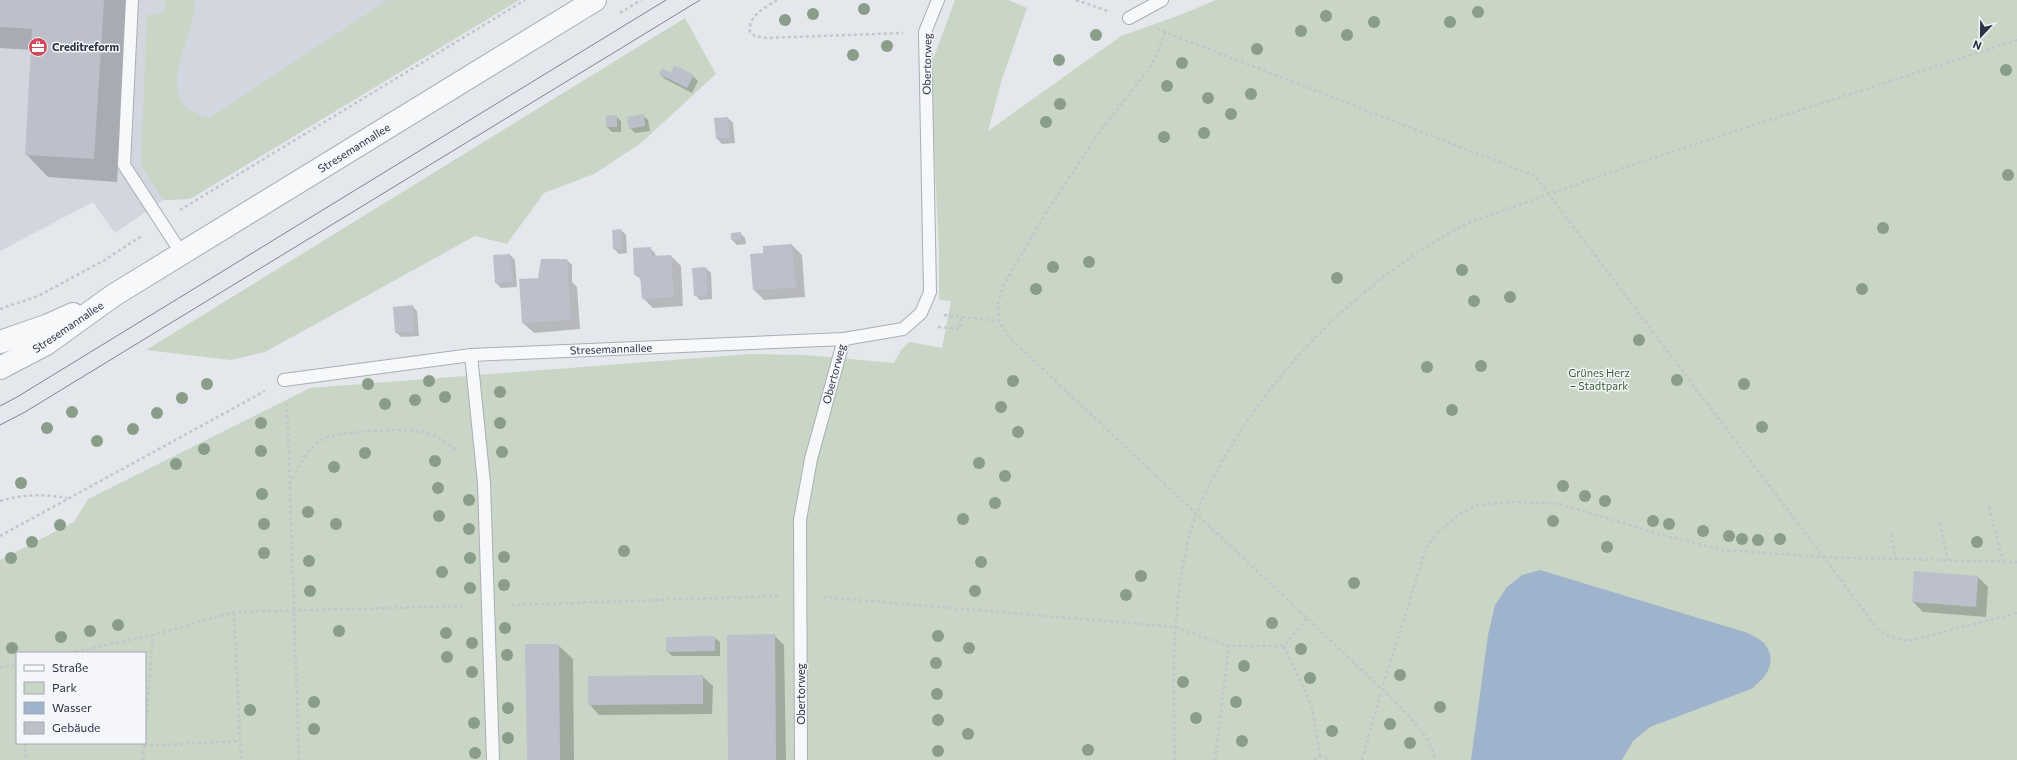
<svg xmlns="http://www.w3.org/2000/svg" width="2017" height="760" font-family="Commissioner,sans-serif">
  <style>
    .built { fill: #d2d6de }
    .green { fill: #c9d6c5; fill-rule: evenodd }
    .water { fill: #9fb4cc }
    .shadow { fill: #0003 }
    .building { fill: #bbc0ca }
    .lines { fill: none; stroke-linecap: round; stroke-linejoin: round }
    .service-casing { stroke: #a9aeb7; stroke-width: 14 }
    .tertiary-casing { stroke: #a9aeb7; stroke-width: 24 }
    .path { stroke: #c2c5cb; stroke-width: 2.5; stroke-dasharray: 3 3; stroke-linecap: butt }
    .service { stroke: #f7f8fa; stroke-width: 12 }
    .tertiary { stroke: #f7f8fa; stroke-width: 22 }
    .tram { stroke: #7d8696; stroke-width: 1 }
    .tree { fill: #899d89 }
    .labels { text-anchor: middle; stroke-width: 3; stroke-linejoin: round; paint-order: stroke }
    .poi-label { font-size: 11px; font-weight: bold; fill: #2b3445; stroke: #f4f6f9; text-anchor: start }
    .street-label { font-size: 11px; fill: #2b3445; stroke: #f4f6f9 }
    .park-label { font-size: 11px; fill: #3f6138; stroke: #f4f6f9 }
  </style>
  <rect width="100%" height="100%" fill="#e4e7ec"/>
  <!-- built -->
  <polygon class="built" points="0,0 519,0 190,199 163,200 115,233 93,202 0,251"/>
  <!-- green -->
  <g class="green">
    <path d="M165 0H195C194 6 194 12 193 18 188 43 161 91 190 110 196 114 204 116 210 118L388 0H519L190 199 163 200 141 164 147 15 164 14Z"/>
    <path d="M955 0H1008L1027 8 1002 79 988 131 1121 36 1180 15 1216 0H2017V760H0V560L74 522 88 499 310 388 750 354 805 355 894 363 901 350 909 342 942 348 951 301 939 300V250L933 130 932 62ZM17 653H145V743H17Z"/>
    <polygon points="685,18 716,74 641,143 594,174 544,193 507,244 475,236 265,352 231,360 146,350"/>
  </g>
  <!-- water -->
  <path class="water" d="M1540 570 1748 633C1753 636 1760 639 1764 643 1779 661 1766 678 1751 689L1650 727 1633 741 1622 760H1471L1488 635 1495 605 1507 587 1522 575Z"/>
  <!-- shadow -->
  <g class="shadow">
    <polygon points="0,0 128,0 117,182 48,177 26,154 32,50 0,48"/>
    <polygon points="660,74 693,76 698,81 692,93 665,79"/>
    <polygon points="643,115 648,120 650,131 635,133 630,128"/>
    <polygon points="616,116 621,121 621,132 612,132 607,127"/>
    <polygon points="728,118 733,123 735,143 722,144 717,139 715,119"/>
    <polygon points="621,230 626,235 627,253 619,254 614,249"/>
    <polygon points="740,233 745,238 746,244 737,245 732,240"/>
    <polygon points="792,245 802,255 805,297 764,300 754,290 764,254"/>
    <polygon points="650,248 655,253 656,257 671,256 681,266 683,306 653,308 643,298 642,280 635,275 634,249"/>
    <polygon points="510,255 515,260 517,287 501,288 496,283"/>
    <polygon points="567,260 572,265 572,282 577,287 580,329 534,333 523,323"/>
    <polygon points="706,268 711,273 712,299 700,300 695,295"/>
    <polygon points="412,306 417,311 419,336 401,337 396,332"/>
    <polygon points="1978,577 1988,587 1986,617 1923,612 1913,602"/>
    <polygon points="774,635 784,645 786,760 729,760"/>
    <polygon points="714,637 720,642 720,656 672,656 667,651"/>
    <polygon points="558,645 573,659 574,760 528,760"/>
    <polygon points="702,676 713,686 712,714 599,715 589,704"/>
  </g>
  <!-- building -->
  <g class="building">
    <polygon points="0,0 104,0 94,159 25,155 32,29 0,27"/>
    <polygon points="674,65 694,75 687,88 659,74 662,68 671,73"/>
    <polygon points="644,114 645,126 629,129 627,117"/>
    <polygon points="617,115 617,127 606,127 606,116"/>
    <polygon points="728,117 730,138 716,139 714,118"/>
    <polygon points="621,229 622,249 613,249 612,230"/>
    <polygon points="741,232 741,239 731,240 731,233"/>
    <polygon points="792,244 796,288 753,290 750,254 763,253 763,246"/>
    <polygon points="651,247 652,256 671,255 674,297 642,299 640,275 634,275 633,248"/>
    <polygon points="510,254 513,282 495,283 493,255"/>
    <polygon points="541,259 567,259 571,320 522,323 519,279 538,278"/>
    <polygon points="706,267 708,295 694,296 692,268"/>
    <polygon points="413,305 414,332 395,333 393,307"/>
    <polygon points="1914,571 1978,576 1976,607 1912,602"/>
    <polygon points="775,634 776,760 728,760 727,635"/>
    <polygon points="715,636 715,651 666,652 666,637"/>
    <polygon points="525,644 559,644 560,760 527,760"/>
    <polygon points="703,675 703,704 588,705 588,676"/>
  </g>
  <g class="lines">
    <defs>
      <g id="service">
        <polyline points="132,0 124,165 182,254"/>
        <polyline points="1129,18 1162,0"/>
        <polyline points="471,355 484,483 493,760"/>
        <polyline points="284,380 471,355 844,339 903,329 921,313 930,292 925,32 938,0"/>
        <polyline points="801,760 800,520 811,459 844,339"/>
      </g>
      <g id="tertiary">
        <polyline points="0,342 46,326 73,314"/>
        <polyline points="0,368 46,344 114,295 595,0"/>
      </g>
    </defs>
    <!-- service casing -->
    <use href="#service" class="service-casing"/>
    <!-- tertiary casing -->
    <use href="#tertiary" class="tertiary-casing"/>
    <!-- path -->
    <g class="path">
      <path d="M777 0C765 8 748 15 750 32L755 36 767 38 903 33"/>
      <polyline points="1076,0 1108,11"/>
      <polyline points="620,13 641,0"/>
      <polyline points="1157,29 1535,176 1877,628 1890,637 1908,641 2017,613"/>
      <path d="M1165 32 1155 59 1146 73 1098 134 1048 210 1004 284 998 303 999 321 1009 337 1382 689C1398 706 1433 736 1435 760"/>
      <polyline points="180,210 525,0"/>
      <polyline points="0,309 38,296 103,261 143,235"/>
      <polyline points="944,315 999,321"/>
      <polyline points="938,327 960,329 961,317"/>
      <polyline points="287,403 299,760"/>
      <path d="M290 484C298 468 306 449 322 440 335 431 399 429 416 431 432 432 445 441 457 451"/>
      <path d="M0 501C23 494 44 494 67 498"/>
      <polyline points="1989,507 2003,561"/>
      <polyline points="1940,523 1948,560"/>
      <polyline points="1891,534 1896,560"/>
      <polyline points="0,536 265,391"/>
      <polyline points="823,597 1174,627 1229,646 1284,646 1307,618"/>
      <polyline points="511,605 778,596"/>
      <polyline points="234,612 241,760"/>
      <polyline points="1284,646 1312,707 1320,756"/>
      <polyline points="69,653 153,635 234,612 466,606"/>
      <polyline points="0,668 17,664"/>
      <polyline points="145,737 153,635"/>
      <polyline points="25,743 26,760"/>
      <polyline points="144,746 240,741"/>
      <polyline points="143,760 145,743"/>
      <path d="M1175 760C1173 688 1171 622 1186 550 1192 519 1206 489 1222 462 1276 364 1370 273 1470 222L1637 163 2017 40"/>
      <polyline points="1215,760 1229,646"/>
      <polyline points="1314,760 1320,756 1332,760"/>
      <polyline points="1362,760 1382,689 1426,548 1439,531 1458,515 1477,505 1513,502 1560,504 1662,535 1722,550 1823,557 2017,562"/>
    </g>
    <!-- service -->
    <use href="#service" class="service"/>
    <!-- tertiary -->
    <use href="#tertiary" class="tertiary"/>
    <!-- tram -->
    <g class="tram">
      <polyline points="0,406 17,397 666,0"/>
      <polyline points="0,425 25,412 700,0"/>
    </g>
  </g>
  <!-- trees -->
  <g class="tree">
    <circle cx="864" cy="9" r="6"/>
    <circle cx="1478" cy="12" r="6"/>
    <circle cx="813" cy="14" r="6"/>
    <circle cx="1326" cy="16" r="6"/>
    <circle cx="785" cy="20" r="6"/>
    <circle cx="1374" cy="22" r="6"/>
    <circle cx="1450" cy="22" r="6"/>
    <circle cx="1301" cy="31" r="6"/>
    <circle cx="1096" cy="35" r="6"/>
    <circle cx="1347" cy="35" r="6"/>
    <circle cx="887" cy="46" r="6"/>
    <circle cx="1257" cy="49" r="6"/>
    <circle cx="853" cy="55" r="6"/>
    <circle cx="1059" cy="60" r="6"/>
    <circle cx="1182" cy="63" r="6"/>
    <circle cx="2006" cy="70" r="6"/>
    <circle cx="1167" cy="86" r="6"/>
    <circle cx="1251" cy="94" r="6"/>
    <circle cx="1208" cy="98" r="6"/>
    <circle cx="1060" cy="104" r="6"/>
    <circle cx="1231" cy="114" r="6"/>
    <circle cx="1046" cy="122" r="6"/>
    <circle cx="1204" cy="133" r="6"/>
    <circle cx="1164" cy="137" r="6"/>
    <circle cx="2008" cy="175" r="6"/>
    <circle cx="1883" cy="228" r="6"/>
    <circle cx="1089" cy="262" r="6"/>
    <circle cx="1053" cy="267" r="6"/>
    <circle cx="1462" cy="270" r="6"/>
    <circle cx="1337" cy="278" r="6"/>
    <circle cx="1036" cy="289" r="6"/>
    <circle cx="1862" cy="289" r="6"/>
    <circle cx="1510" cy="297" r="6"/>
    <circle cx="1474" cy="301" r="6"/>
    <circle cx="1639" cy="340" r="6"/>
    <circle cx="1481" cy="366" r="6"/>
    <circle cx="1427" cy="367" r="6"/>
    <circle cx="1677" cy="380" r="6"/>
    <circle cx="429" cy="381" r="6"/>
    <circle cx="1013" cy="381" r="6"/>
    <circle cx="207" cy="384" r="6"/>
    <circle cx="368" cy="384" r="6"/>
    <circle cx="1744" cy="384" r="6"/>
    <circle cx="500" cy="392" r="6"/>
    <circle cx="445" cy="397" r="6"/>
    <circle cx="182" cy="398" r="6"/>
    <circle cx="415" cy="400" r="6"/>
    <circle cx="385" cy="404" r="6"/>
    <circle cx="1001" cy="407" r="6"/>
    <circle cx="1452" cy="410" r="6"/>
    <circle cx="72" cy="412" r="6"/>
    <circle cx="157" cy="413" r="6"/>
    <circle cx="261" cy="423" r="6"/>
    <circle cx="500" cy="423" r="6"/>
    <circle cx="1762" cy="427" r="6"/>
    <circle cx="47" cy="428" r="6"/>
    <circle cx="133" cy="429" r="6"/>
    <circle cx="1018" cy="432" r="6"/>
    <circle cx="97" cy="441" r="6"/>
    <circle cx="204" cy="449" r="6"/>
    <circle cx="261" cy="451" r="6"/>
    <circle cx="502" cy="452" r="6"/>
    <circle cx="365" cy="453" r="6"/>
    <circle cx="435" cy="461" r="6"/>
    <circle cx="979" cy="463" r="6"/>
    <circle cx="176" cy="464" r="6"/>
    <circle cx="334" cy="467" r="6"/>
    <circle cx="1005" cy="476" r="6"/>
    <circle cx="21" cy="483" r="6"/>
    <circle cx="1563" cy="486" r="6"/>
    <circle cx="438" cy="488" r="6"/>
    <circle cx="262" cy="494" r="6"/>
    <circle cx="1585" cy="496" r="6"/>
    <circle cx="469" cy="500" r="6"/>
    <circle cx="1605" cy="501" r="6"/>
    <circle cx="995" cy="503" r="6"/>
    <circle cx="308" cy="512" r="6"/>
    <circle cx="439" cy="516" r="6"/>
    <circle cx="963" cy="519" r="6"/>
    <circle cx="1553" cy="521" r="6"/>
    <circle cx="1653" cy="521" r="6"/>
    <circle cx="264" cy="524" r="6"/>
    <circle cx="336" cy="524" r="6"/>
    <circle cx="1669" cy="524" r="6"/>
    <circle cx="60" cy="525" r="6"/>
    <circle cx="469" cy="529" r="6"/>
    <circle cx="1703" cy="531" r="6"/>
    <circle cx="1729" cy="536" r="6"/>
    <circle cx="1742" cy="539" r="6"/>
    <circle cx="1780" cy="539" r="6"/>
    <circle cx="1758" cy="540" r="6"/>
    <circle cx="32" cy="542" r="6"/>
    <circle cx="1977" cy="542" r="6"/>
    <circle cx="1607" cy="547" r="6"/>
    <circle cx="624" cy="551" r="6"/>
    <circle cx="264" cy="553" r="6"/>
    <circle cx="504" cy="557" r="6"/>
    <circle cx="11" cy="558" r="6"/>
    <circle cx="470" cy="558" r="6"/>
    <circle cx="309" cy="561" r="6"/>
    <circle cx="981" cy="562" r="6"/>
    <circle cx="442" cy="572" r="6"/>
    <circle cx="1141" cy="576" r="6"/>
    <circle cx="1354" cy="583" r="6"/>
    <circle cx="504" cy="585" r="6"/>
    <circle cx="470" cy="588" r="6"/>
    <circle cx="310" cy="591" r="6"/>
    <circle cx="975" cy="591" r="6"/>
    <circle cx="1126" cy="595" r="6"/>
    <circle cx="1272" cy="623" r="6"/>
    <circle cx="118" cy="625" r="6"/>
    <circle cx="505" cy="628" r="6"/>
    <circle cx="90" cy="631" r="6"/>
    <circle cx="339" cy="631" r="6"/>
    <circle cx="446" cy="633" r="6"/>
    <circle cx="938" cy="636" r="6"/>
    <circle cx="61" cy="637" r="6"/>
    <circle cx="472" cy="643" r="6"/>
    <circle cx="12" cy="648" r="6"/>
    <circle cx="969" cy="648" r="6"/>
    <circle cx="1301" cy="649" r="6"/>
    <circle cx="507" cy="655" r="6"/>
    <circle cx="447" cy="657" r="6"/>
    <circle cx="936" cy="663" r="6"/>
    <circle cx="1244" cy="666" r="6"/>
    <circle cx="472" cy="672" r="6"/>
    <circle cx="1400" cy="675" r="6"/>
    <circle cx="1310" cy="678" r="6"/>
    <circle cx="1183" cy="682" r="6"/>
    <circle cx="937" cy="694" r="6"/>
    <circle cx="314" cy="702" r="6"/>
    <circle cx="1236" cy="702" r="6"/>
    <circle cx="1440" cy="707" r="6"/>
    <circle cx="508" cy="708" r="6"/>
    <circle cx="250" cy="710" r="6"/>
    <circle cx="1196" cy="718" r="6"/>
    <circle cx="938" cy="720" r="6"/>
    <circle cx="474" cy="723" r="6"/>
    <circle cx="1390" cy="724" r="6"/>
    <circle cx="314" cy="729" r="6"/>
    <circle cx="1332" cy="731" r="6"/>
    <circle cx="968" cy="734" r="6"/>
    <circle cx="508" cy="738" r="6"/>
    <circle cx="1242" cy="741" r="6"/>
    <circle cx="1410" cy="743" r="6"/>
    <circle cx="1088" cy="750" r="6"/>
    <circle cx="938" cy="751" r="6"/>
    <circle cx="475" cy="753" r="6"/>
  </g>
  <!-- icons -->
  <defs>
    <symbol id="office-disc" viewBox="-11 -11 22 22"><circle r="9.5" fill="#d1495b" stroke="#f4f6f9"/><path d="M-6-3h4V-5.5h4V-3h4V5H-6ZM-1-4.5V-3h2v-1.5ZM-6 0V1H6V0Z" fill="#fff"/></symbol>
  </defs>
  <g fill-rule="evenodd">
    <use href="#office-disc" x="27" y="36" width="22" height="22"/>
  </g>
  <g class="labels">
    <!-- poi labels -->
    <g class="poi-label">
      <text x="52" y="51">Creditreform</text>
    </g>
    <!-- street labels -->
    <g class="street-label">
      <text transform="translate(927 64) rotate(-89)" y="4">Obertorweg</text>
      <text transform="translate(354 148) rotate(-32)" y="4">Stresemannallee</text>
      <text transform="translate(68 327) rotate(-34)" y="4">Stresemannallee</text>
      <text transform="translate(611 349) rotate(-2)" y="4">Stresemannallee</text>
      <text transform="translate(834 374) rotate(-75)" y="4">Obertorweg</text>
      <text transform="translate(801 694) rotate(-90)" y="4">Obertorweg</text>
    </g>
    <!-- park labels -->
    <g class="park-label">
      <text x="1599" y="377">Grünes Herz<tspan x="1599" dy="13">– Stadtpark</tspan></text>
    </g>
  </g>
  <!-- legend -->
  <rect x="16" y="652" width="130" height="92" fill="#f4f6f9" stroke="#a4a8b1"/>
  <rect x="24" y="665" width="20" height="6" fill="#f7f8fa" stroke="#a4a8b1"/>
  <text x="52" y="672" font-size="12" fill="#2b3445">Straße</text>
  <rect x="24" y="682" width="20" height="12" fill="#c9d6c5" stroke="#a4a8b1"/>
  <text x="52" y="692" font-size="12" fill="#2b3445">Park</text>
  <rect x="24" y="702" width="20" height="12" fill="#9fb4cc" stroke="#a4a8b1"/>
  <text x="52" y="712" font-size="12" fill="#2b3445">Wasser</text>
  <rect x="24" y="722" width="20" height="12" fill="#bbc0ca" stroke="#a4a8b1"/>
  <text x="52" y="732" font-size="12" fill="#2b3445">Gebäude</text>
  <!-- north arrow -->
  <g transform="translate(1981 36) rotate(202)" stroke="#f4f6f9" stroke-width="3" paint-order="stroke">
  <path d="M0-3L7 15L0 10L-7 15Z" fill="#2b3445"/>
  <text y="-6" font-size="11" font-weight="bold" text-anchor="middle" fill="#2b3445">N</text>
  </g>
</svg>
